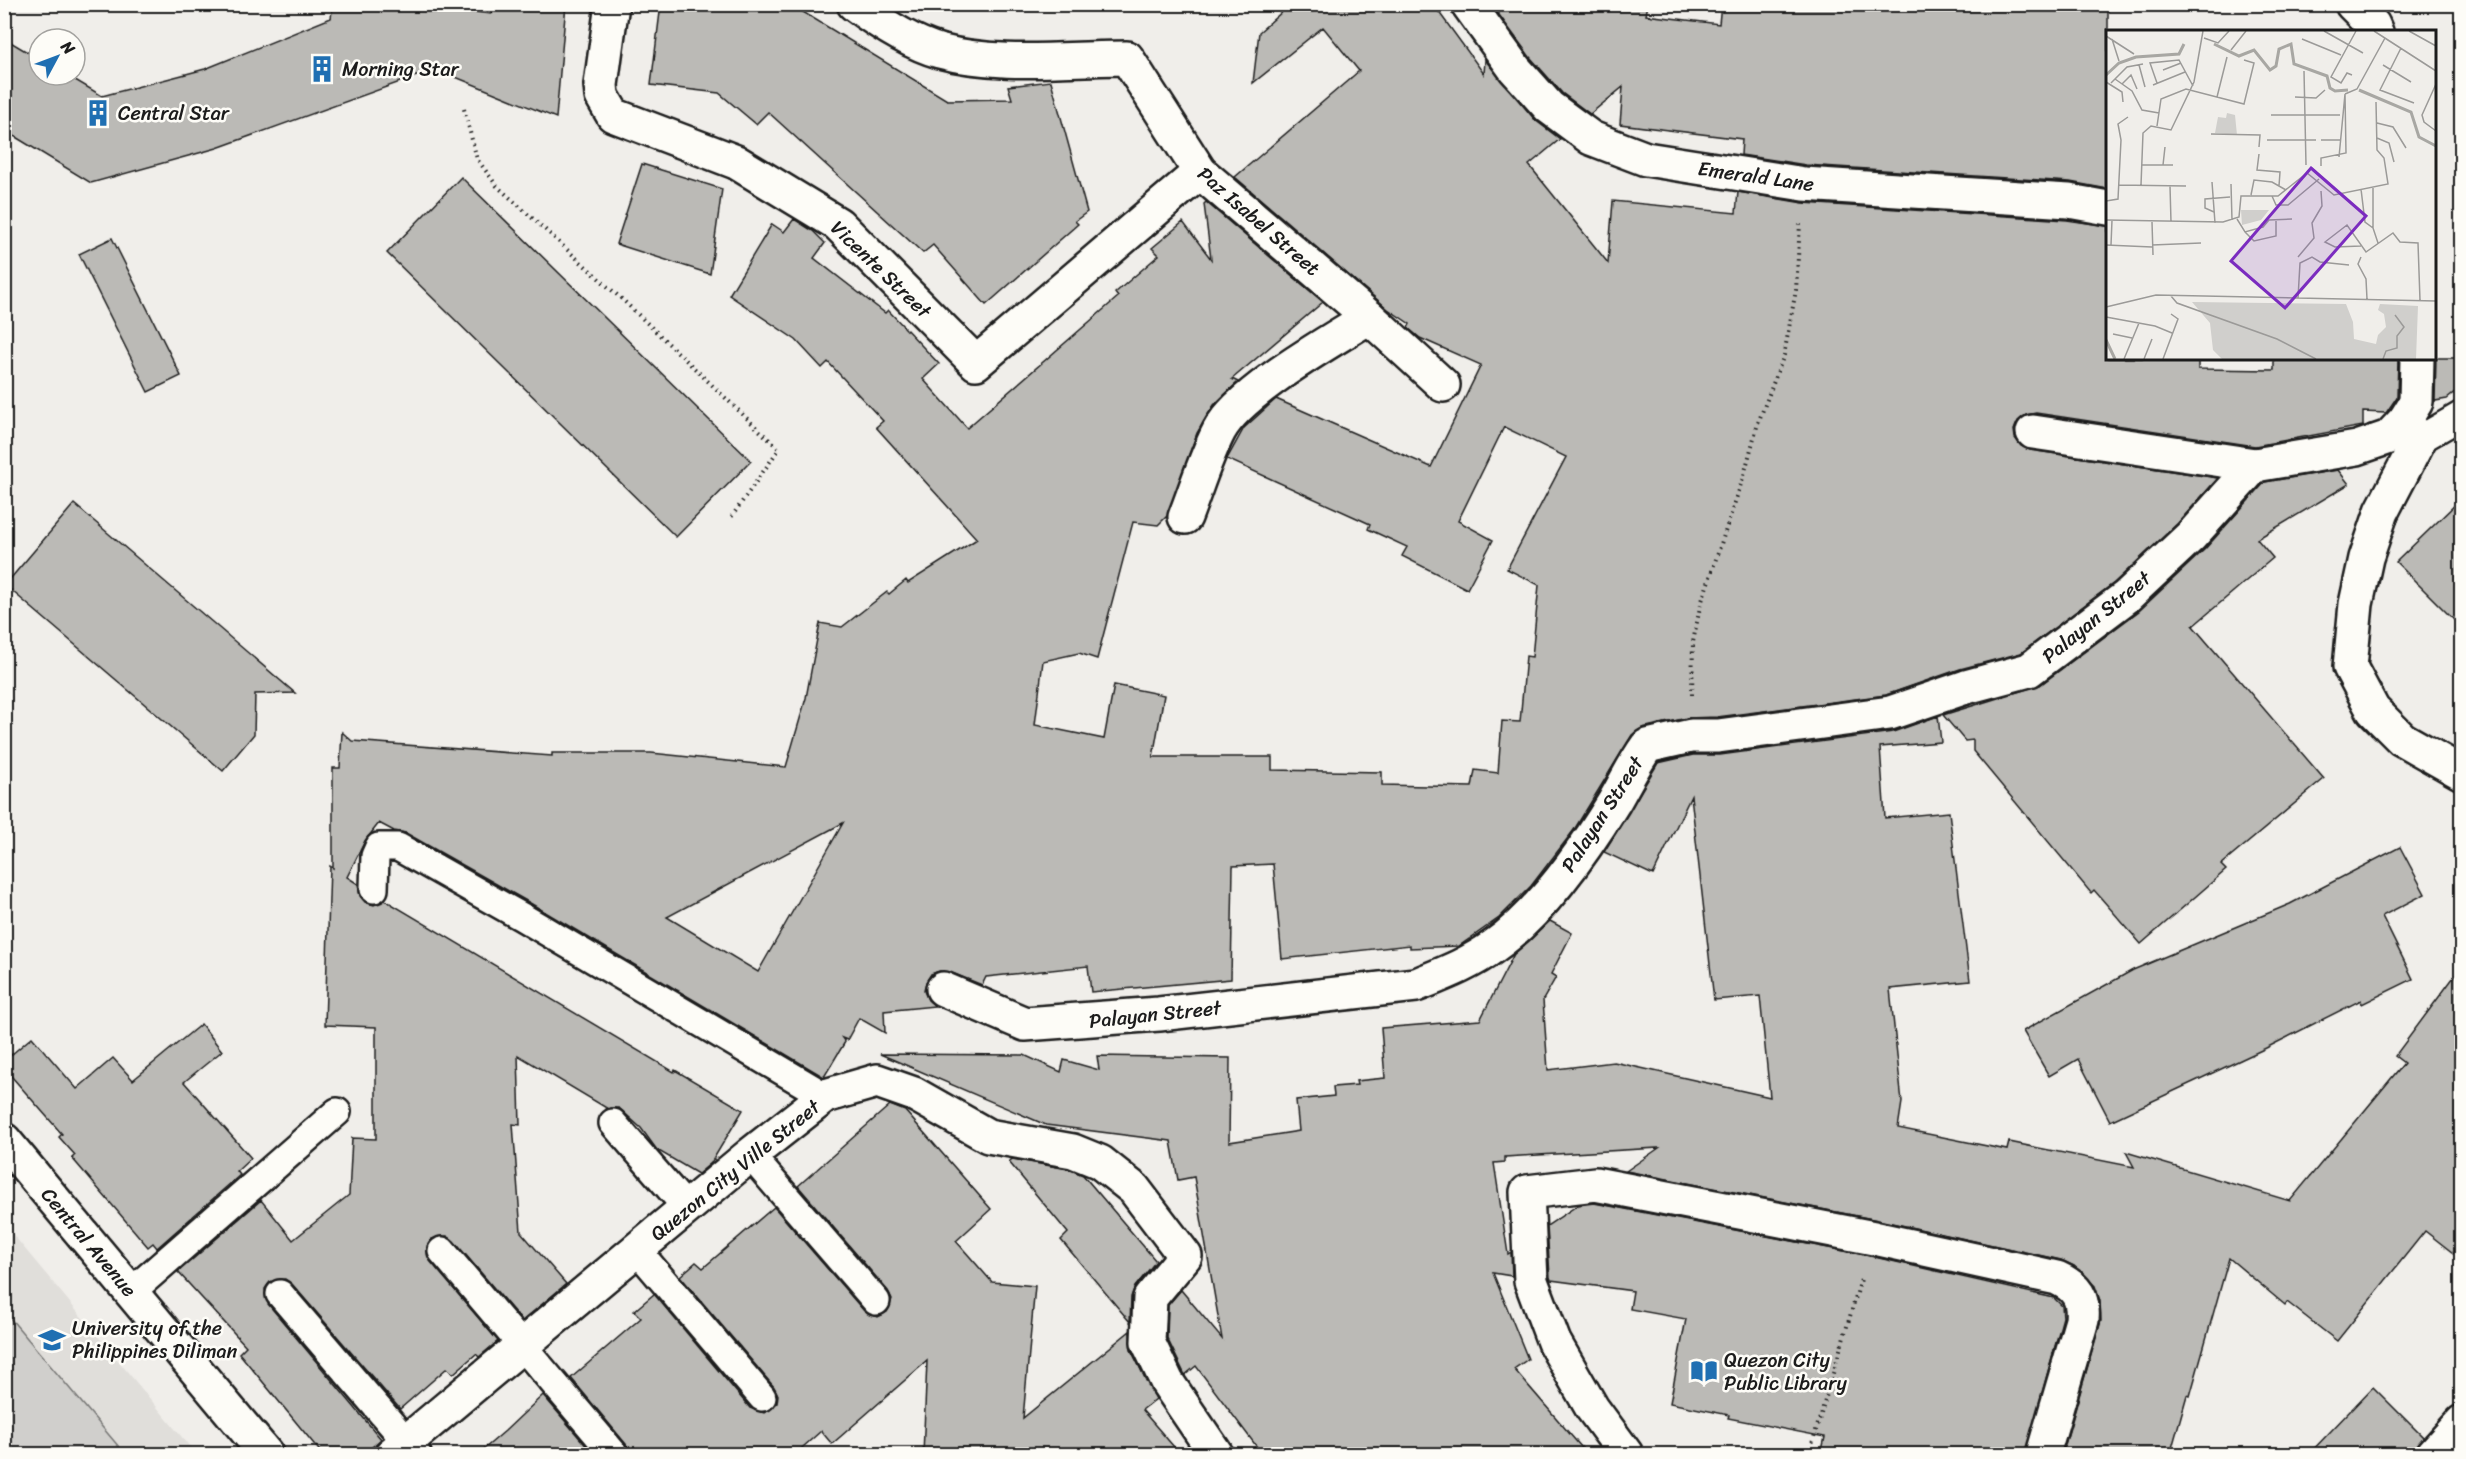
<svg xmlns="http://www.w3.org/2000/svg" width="2466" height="1459" font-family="Sriracha,sans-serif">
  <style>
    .built { fill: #e0deda }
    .green { fill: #d0cfcc; stroke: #767674; stroke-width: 1.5 }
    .building { fill: #bbbab6; stroke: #1c1c1c; stroke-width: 1.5; fill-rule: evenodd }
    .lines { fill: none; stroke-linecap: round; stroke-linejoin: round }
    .service-casing { stroke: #1c1c1c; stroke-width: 32 }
    .minor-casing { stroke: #1c1c1c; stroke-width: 38 }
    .secondary-casing { stroke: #1c1c1c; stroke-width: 38 }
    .path { stroke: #1c1c1c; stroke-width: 4; stroke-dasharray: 1.5 4.5; stroke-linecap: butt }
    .service { stroke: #fdfcf7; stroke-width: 27 }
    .minor { stroke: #fdfcf7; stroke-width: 33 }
    .secondary { stroke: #fdfcf7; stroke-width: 33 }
    .labels { text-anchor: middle; stroke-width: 5; stroke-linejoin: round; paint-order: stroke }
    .poi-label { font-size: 20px; fill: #1c1c1c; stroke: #fdfcf7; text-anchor: start }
    .street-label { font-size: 20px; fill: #1c1c1c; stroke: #fdfcf7 }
    .inset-river { fill: none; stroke: #a8a7a3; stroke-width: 3 }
    .inset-road { fill: none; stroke: #9b9a98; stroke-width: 1.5 }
    .view { fill: #7b2cbf; fill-opacity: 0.15; stroke: #7b2cbf; stroke-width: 3 }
    .inset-edge { fill: none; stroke: #1c1c1c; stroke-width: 3 }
  </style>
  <rect width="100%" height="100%" fill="#f0eeea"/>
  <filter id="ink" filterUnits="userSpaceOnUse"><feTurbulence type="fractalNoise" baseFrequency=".0167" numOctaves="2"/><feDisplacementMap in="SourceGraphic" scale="12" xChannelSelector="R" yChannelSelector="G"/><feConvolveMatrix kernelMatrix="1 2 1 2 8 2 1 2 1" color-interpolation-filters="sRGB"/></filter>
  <g filter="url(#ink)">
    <!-- built -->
    <polygon class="built" points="5,1225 196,1454 5,1454"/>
    <!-- green -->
    <polygon class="green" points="4,1312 5,1312 125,1454 5,1454"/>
    <!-- building -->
    <g class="building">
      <polygon points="333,4 412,4 491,14 492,4 566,4 556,118 436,69 217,148 91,183 4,130 4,38 39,59 39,75 67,75 102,96 205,69 331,18"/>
      <polygon points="661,4 790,4 947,100 1012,99 1008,86 1051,81 1087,212 1075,221 1078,224 986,305 933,245 923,253 768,112 756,124 719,93 651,85"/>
      <path d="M1291 4H1433L1484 74 1485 60 1535 120 1560 139 1529 165 1608 263 1613 201 1736 213 1738 192 1803 203 2067 220 2108 226V358H2198V369L2274 370V358H2398L2397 397 2386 413 2363 412V426L2255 446 2036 413 2026 415 2018 421 2014 430 2015 438 2021 446 2030 450 2218 478 2178 523 2114 583 2021 653 1960 669 1886 695 1717 717 1687 718 1642 728 1632 735 1574 830 1531 886 1499 918 1459 946 1410 948V945L1282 959 1273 864 1233 866 1231 979 1091 992 1088 966 986 977 982 985 950 972 940 971 931 974 926 982 924 991 928 1000 935 1006 884 1011 885 1033 859 1018 847 1040 842 1038 845 1042 824 1077 530 903 406 833 394 831 379 823 365 841 347 877 358 884 360 896 365 902 374 905 385 900 674 1072 675 1070 743 1110 711 1163 698 1174 657 1150 641 1128 619 1108 608 1109 518 1055 520 1125 513 1124 521 1232 566 1284 522 1321 454 1241 447 1236 432 1239 427 1246 430 1261 498 1341 479 1357 476 1354 453 1374 447 1368 400 1409 292 1284 285 1279 270 1282 265 1289 268 1304 381 1439 363 1455H323L239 1353 246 1346 178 1272 261 1200 293 1240 349 1195 352 1138 376 1139V1027L325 1025 330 866 333 868V768H340L342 732 352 741 552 756V753H651L786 767 806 698 820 623 842 627 887 592 889 594 906 580 908 583 977 539 876 427 883 421 828 362 822 368 796 340 729 295 772 224 784 232 794 219 813 231 825 243 814 258 885 313 888 310 939 364 923 379 967 428 1118 297 1115 293 1159 255 1152 248 1183 222 1211 259 1204 204 1206 202 1323 302 1232 379 1238 382 1214 405 1197 433 1167 516 1158 525 1133 522 1097 659 1079 653 1043 661 1035 725 1104 739 1114 685 1164 695 1153 757H1272V770L1382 772V785L1472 787 1475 770 1498 773 1502 721 1520 722 1526 656 1532 657 1539 585 1507 569 1566 457 1504 427 1458 521 1493 540 1467 589 1402 556 1407 547 1368 529 1370 524 1227 459 1244 428 1276 399 1431 467 1481 365 1420 338 1408 328 1410 324 1388 309 1235 177 1359 71 1323 27 1253 83 1259 32ZM843 823 758 972 667 917Z"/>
      <polygon points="1491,4 1648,4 1646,15 1719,24 1721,4 2108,4 2108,189 2070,182 1806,165 1741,155 1742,139 1620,124 1623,87 1590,114 1562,93 1530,57"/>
      <polygon points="642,164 722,189 710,274 616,244"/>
      <polygon points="461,177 751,461 676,537 387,253"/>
      <polygon points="112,238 181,376 148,392 79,254"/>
      <polygon points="2436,358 2462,358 2462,387 2447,399 2435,401"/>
      <polygon points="2338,470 2349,484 2257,539 2273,558 2193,626 2324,779 2221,865 2226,870 2141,944 2094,890 2091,893 1973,751 1973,740 1965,741 1943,715 2040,685 2139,611 2205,549 2265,482"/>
      <polygon points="2462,498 2462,628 2396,562"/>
      <polygon points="74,504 295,693 255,694 254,734 223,771 5,585"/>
      <polygon points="1938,716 1941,742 1880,747 1885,818 1949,812 1970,981 1890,989 1902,1102 1898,1128 2007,1150 2009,1142 2134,1167 2126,1152 2290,1201 2404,1063 2395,1056 2462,966 2462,1260 2425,1231 2337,1341 2287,1302 2285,1305 2229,1258 2190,1396 2187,1395 2170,1455 2062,1455 2101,1321 2100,1301 2095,1286 2074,1266 2061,1260 1878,1220 1626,1171 1659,1148 1505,1157 1505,1162 1494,1163 1508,1254 1511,1252 1512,1276 1493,1273 1528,1359 1514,1369 1588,1455 1263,1455 1196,1366 1185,1375 1167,1338 1168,1305 1181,1290 1222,1339 1194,1177 1178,1180 1171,1141 1046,1125 880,1054 1024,1055 1061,1072 1064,1060 1099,1070 1097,1056 1230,1058 1229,1142 1299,1131 1296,1100 1334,1096 1333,1087 1357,1085 1356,1081 1385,1078 1381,1028 1480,1020 1514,954 1550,921 1572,933 1551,974 1556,977 1543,1000 1548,1070 1614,1062 1770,1097 1760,996 1714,1000 1691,796 1653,875 1604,852 1658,763 1693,755 1720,755 1893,732"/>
      <polygon points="2400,847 2425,894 2382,916 2413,979 2362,1004 2361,1000 2266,1048 2110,1121 2078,1059 2049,1076 2023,1031 2133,970 2290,904"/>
      <polygon points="201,1024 222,1051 184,1082 251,1158 237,1171 240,1175 157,1248 153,1243 148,1247 72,1158 75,1155 59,1137 62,1134 4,1068 4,1061 32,1037 77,1089 113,1058 133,1080"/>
      <polygon points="890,1105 905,1111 991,1209 956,1241 992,1282 1035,1286 1023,1418 1130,1331 1131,1350 1156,1399 1142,1410 1181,1455 923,1455 927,1361 832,1444 821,1431 794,1455 629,1455 626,1444 571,1378 641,1318 634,1311 654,1294 750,1408 764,1413 777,1403 778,1395 774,1387 680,1276 696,1262 703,1268 774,1207 864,1311 878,1317 887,1312 892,1299 888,1291 798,1186"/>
      <polygon points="1012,1159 1068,1169 1083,1175 1156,1261 1135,1287 1131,1297 1130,1322 1061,1240 1068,1233 1009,1162"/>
      <polygon points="1594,1203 1870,1256 2054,1298 2062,1306 2063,1317 2025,1455 1821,1455 1825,1437 1728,1418 1729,1415 1670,1403 1686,1319 1630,1309 1633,1291 1551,1280 1550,1277 1547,1226 1578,1205"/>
      <polygon points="2373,1387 2423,1437 2415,1455 2308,1455"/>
      <polygon points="543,1395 594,1455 477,1455 505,1431"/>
    </g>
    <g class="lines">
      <defs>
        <g id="service">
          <polyline points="2419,440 2462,415"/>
          <polyline points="374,889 375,856 379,847 398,847 522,917 825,1096"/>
          <polyline points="613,1123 687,1208"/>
          <polyline points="750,1155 876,1301"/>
          <polyline points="637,1250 762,1397"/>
          <polyline points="442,1251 614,1454"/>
          <polyline points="131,1292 337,1112"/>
          <polyline points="280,1294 417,1454"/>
        </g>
        <g id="minor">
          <polyline points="612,4 601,85 602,96 613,115 736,162 838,224 976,363 1200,172"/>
          <path d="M854 4C877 21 911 43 939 51 998 67 1066 58 1127 58L1200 172 1369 317 1443 385"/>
          <polyline points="1468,4 1515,69 1549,107 1591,138 1646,159 1804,184 2069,201 2108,208"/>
          <polyline points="2352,4 2373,25 2376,32"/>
          <polyline points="2405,420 2419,440 2382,511 2366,558 2356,604 2350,667 2373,710 2402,739 2462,773"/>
          <polyline points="2033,432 2255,465 2357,448 2389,437 2405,420 2416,402 2417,358"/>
          <path d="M1185 517C1196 489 1205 458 1219 431 1239 392 1331 341 1369 317"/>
          <path d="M943 989 1025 1024 1159 1014 1416 985C1443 974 1470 964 1494 946 1541 913 1584 851 1614 802 1625 783 1634 764 1647 746L1691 736H1718L1890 713 1966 687 2029 670 2126 597 2191 536 2255 465"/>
          <polyline points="392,1454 750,1155 825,1096 877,1081 914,1094 988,1136 1073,1151 1100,1162 1134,1189 1185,1256 1150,1298 1148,1342 1167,1382 1216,1454"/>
          <path d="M1626 1454 1592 1408 1554 1342 1531 1281 1527 1192 1595 1184 1874 1238 2057 1278C2077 1287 2084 1298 2082 1320L2043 1454"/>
          <polyline points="2433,1454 2462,1422"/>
        </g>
        <polyline id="secondary" points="4,1140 266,1454"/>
      </defs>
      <!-- service casing -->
      <use href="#service" class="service-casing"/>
      <!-- minor casing -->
      <use href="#minor" class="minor-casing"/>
      <!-- secondary casing -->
      <use href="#secondary" class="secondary-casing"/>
      <!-- path -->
      <g class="path">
        <polyline points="464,109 477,159 497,186 626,303 779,449 730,519"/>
        <polyline points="1692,695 1693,642 1700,607 1744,475 1758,423 1784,355 1796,290 1800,224"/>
        <polyline points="1809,1454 1862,1276"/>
      </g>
      <!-- service -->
      <use href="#service" class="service"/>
      <!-- minor -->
      <use href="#minor" class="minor"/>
      <!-- secondary -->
      <use href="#secondary" class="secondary"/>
    </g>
  </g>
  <!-- icons -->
  <defs>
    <symbol id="building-bare" viewBox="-9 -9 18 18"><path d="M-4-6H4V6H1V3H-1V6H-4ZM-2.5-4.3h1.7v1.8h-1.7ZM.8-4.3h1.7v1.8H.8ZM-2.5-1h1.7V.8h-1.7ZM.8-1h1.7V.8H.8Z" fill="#1f6fb2" stroke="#fdfcf7" stroke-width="2.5" paint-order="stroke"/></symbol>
    <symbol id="university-bare" viewBox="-9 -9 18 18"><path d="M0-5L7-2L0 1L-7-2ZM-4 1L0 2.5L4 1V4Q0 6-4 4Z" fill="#1f6fb2" stroke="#fdfcf7" stroke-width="2.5" paint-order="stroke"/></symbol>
    <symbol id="library-bare" viewBox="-9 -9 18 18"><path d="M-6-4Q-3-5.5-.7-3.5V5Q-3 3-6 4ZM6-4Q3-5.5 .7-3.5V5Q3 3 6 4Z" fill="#1f6fb2" stroke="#fdfcf7" stroke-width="2.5" paint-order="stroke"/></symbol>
  </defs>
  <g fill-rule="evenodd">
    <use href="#building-bare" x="303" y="50" width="38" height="38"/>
    <use href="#building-bare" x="79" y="94" width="38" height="38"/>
    <use href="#university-bare" x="33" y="1321" width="38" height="38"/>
    <use href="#library-bare" x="1685" y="1352" width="38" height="38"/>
  </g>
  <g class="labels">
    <!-- poi labels -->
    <g class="poi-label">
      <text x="342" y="76">Morning Star</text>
      <text x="118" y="120">Central Star</text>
      <text x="72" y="1335">University of the<tspan x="72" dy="23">Philippines Diliman</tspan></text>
      <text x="1724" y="1367">Quezon City<tspan x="1724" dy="23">Public Library</tspan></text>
    </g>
    <!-- street labels -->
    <g class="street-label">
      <text transform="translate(1756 176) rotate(8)" y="7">Emerald Lane</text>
      <text transform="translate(1259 221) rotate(41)" y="7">Paz Isabel Street</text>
      <text transform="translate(881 269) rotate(44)" y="7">Vicente Street</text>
      <text transform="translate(2096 617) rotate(-39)" y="7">Palayan Street</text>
      <text transform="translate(1602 814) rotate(-57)" y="7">Palayan Street</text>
      <text transform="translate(1155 1014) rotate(-6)" y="7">Palayan Street</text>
      <text transform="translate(735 1170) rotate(-39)" y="7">Quezon City Ville Street</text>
      <text transform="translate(89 1242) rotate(50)" y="7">Central Avenue</text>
    </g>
  </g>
  <!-- overview -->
  <g transform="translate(2106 30)">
    <rect width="330" height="330" fill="#f0eeea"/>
    <path d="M121 83 129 85 131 105 109 103 112 87 120 88ZM135 180H163L155 190 136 195ZM86 272 240 274 247 292 248 309 270 314 272 305 280 297 278 284 272 280 274 274 312 276 310 329H116L107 320 104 293Z" fill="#d0cfcc"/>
    <path class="inset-river" d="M108 14 133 26 148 20 164 40 170 36 173 19 185 14 188 34 221 46 224 58 229 61 242 60M0 45 13 33 30 27 73 24 78 14M253 60 305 82 313 107 330 116M0 310 9 329"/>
    <path class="inset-road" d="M218 1 257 23M268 1 330 41M303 1 330 16M0 6 28 24M98 8 112 13 123 1M6 9 13 31M196 9 235 25M295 18 274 60 308 73M125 20 140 1M33 35 39 57M277 35 305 52M57 40 75 33M198 41 200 135M246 45 241 43 235 53 225 47 250 1M9 49 26 61 36 80 53 83M0 52 16 62 17 72M5 53 21 37 37 34M51 53 44 33 73 30 87 56M16 54 25 45 31 59M330 54 316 85 318 92 330 101M47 55 79 42M239 64 251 59 279 8M111 67 121 27M189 67 210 68 219 60M165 85H234M271 93 287 97 300 118M51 96 55 69 80 59 138 74 148 33 138 30M105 104 154 105 153 117M271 108 283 113 288 132M161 110H210M215 110H234M153 124 151 140 174 142 173 156M233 127 239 64M36 135H67M57 135 59 117M215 136V128L240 123 239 64M106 152 109 193M125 154 126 190M12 155 80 156M35 155 37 103 45 96 65 100 88 52 97 1M64 156 65 192M267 157V198L272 213M255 159 259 192 267 198M145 165 148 150 166 152 180 160M166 166 170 175H182L213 149M0 171 12 169 15 110 12 94 22 87M108 182 99 178V169L124 167M131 189 139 202 157 197 163 190 186 189M0 190 117 192 133 187 135 166H172L201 143 228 165 282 154 278 128 271 120 270 72M46 192 47 225M139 202 148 211 170 206V191M0 215 46 217M5 215 6 190M46 215 95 213M255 216 229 217 219 212 241 195 260 222 287 203 294 212 312 213 314 270M192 227 208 208 206 193 216 176 215 161M255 227 252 234 260 249 261 269M65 266 71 273 171 309 210 329M192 268 194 233 206 227 214 232 243 235M0 277 50 265 330 271M0 287 49 296 66 303M7 304 26 308M18 329 33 293M38 329 46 309M57 329 72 289 65 284M277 329 280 321 291 318V306L298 297 289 285"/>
    <path class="view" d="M205 138 260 186 179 278 125 231Z"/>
    <rect width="330" height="330" class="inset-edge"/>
  </g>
  <!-- margin -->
  <rect width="2466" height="1459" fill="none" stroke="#fdfcf7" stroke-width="24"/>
  <rect x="12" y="12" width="2442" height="1435" fill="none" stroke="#1c1c1c" stroke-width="2" filter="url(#ink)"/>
  <!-- north arrow -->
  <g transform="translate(57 57) rotate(49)"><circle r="28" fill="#fdfcf7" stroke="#a3a29f" stroke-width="1.5"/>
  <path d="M0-4.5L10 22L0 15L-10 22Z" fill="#1f6fb2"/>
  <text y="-9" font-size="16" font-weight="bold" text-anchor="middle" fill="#1c1c1c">N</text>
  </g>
</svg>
